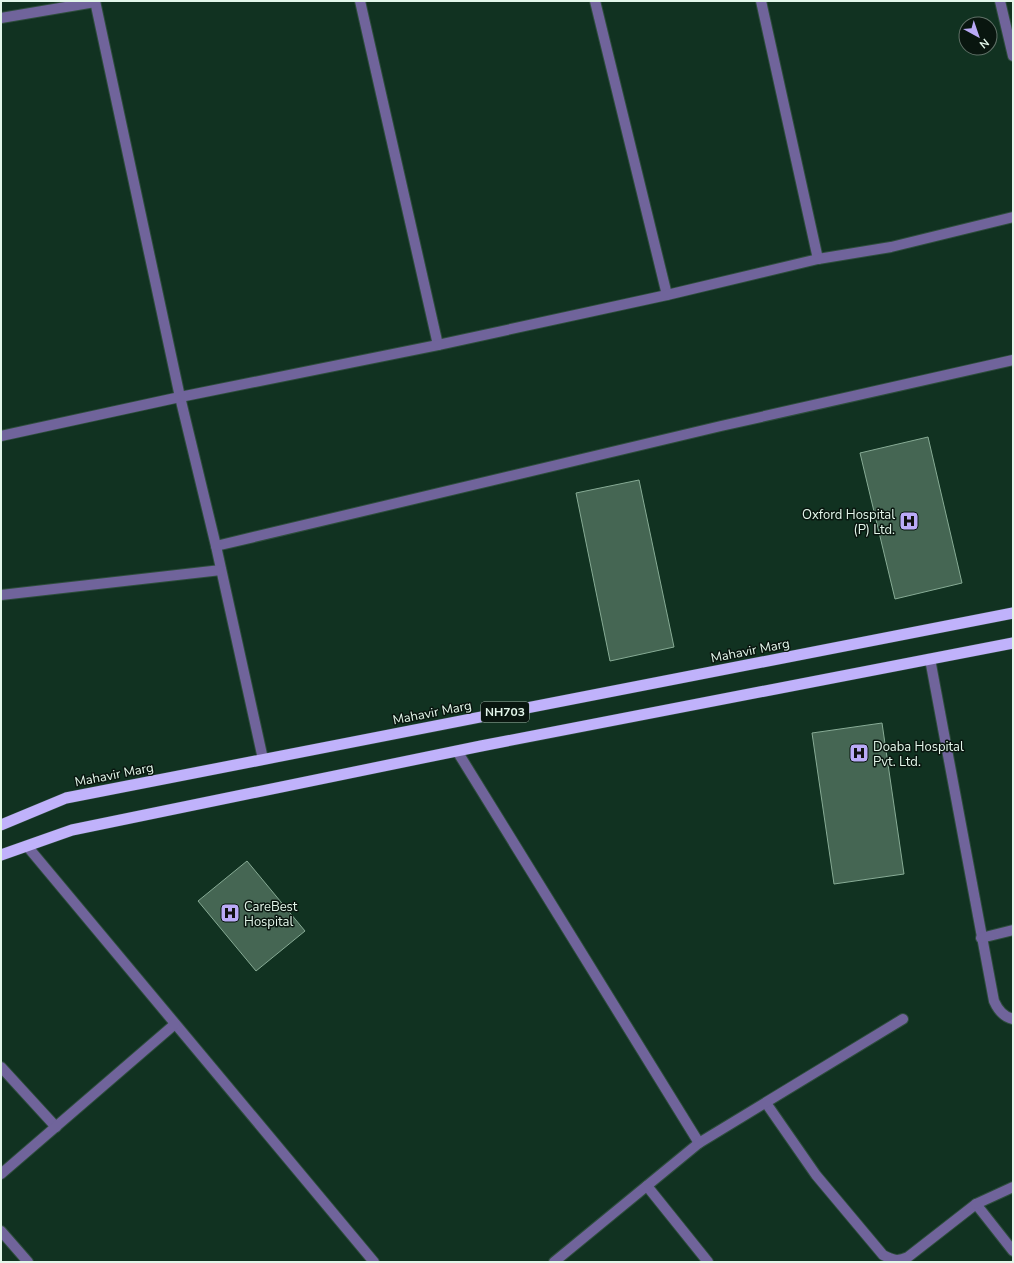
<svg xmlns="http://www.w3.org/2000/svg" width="1014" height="1263" font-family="'Nunito Sans',sans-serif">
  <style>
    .building { fill: #456653; stroke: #87ab95 }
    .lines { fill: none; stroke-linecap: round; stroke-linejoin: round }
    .minor-casing { stroke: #2e4d3d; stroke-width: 12 }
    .trunk-casing { stroke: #2e4d3d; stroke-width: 12 }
    .minor { stroke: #70649b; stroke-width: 10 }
    .trunk { stroke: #c0b2fb; stroke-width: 11 }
    .labels { text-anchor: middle; stroke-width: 3; stroke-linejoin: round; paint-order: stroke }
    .shield { fill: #09160f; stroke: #a2b3a8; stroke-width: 1 }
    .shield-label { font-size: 12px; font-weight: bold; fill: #e3f6ea }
    .poi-label { font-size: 13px; fill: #e3f6ea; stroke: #09160f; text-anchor: start }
    .street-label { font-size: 13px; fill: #e3f6ea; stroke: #09160f }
  </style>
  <rect width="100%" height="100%" fill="#113221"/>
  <!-- building -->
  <g class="building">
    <polygon points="928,437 962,583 895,599 860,453"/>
    <polygon points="639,480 674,647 610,661 576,493"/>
    <polygon points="882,723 904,874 834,884 812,733"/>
    <polygon points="247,861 305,931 256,971 198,901"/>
  </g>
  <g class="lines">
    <defs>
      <g id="minor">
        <polyline points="95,1 180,397 216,546 263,759"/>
        <polyline points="360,1 438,345"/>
        <polyline points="595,1 667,295"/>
        <polyline points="761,1 818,259"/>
        <polyline points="1000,1 1013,56"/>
        <polyline points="1,18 95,2"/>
        <polyline points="1,436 180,397 438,345 667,295 818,259 891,247 1013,217"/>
        <polyline points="216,546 721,426 1013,360"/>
        <polyline points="1,595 221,570"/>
        <path d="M930 659 994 1001C998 1010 1003 1017 1013 1019"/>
        <polyline points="457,751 699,1143"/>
        <polyline points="27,846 374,1262"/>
        <polyline points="981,938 1013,930"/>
        <polyline points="1,1067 56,1127"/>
        <path d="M766 1103 816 1175 883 1255C893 1260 897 1262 908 1257L976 1204 1013 1251"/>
        <polyline points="1,1174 175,1024"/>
        <polyline points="647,1186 708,1262"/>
        <polyline points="976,1204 1013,1187"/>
        <polyline points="1,1231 28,1262"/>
        <polyline points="554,1262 699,1143 903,1019"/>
      </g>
      <g id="trunk">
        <polyline points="1,825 66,798 1013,613"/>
        <polyline points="1,855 72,830 481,746 1013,643"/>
      </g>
    </defs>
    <!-- minor casing -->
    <use href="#minor" class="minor-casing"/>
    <!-- trunk casing -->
    <use href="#trunk" class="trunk-casing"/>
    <!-- minor -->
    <use href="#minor" class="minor"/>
    <!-- trunk -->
    <use href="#trunk" class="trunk"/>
  </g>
  <!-- icons -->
  <defs>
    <symbol id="hospital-square" viewBox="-11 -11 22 22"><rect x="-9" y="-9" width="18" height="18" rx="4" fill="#baaaf7" stroke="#09160f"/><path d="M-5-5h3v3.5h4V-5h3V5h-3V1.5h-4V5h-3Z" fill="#111"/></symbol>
  </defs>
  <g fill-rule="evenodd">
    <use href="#hospital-square" x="898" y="510" width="22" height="22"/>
    <use href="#hospital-square" x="848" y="742" width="22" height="22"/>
    <use href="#hospital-square" x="219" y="902" width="22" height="22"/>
  </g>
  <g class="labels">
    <!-- shield labels -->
    <rect class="shield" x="481" y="702" width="48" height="20" rx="3"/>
    <g class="shield-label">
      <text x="505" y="716">NH703</text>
    </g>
    <!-- poi labels -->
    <g class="poi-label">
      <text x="895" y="519" text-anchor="end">Oxford Hospital<tspan x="895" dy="15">(P) Ltd.</tspan></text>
      <text x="873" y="751">Doaba Hospital<tspan x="873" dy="15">Pvt. Ltd.</tspan></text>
      <text x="244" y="911">CareBest<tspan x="244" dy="15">Hospital</tspan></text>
    </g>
    <!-- street labels -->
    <g class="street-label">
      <text transform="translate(750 650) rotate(-11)" y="5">Mahavir Marg</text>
      <text transform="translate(432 712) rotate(-11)" y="5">Mahavir Marg</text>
      <text transform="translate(114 774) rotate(-11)" y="5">Mahavir Marg</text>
    </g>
  </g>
  <!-- border -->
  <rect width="1014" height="1263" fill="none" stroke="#e3f6ea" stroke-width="4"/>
  <!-- north arrow -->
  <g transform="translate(978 36) rotate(140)"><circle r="19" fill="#09160f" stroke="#607067"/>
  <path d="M0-3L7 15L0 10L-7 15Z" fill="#baaaf7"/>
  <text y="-6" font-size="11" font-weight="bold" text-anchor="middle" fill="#e3f6ea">N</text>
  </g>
</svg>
